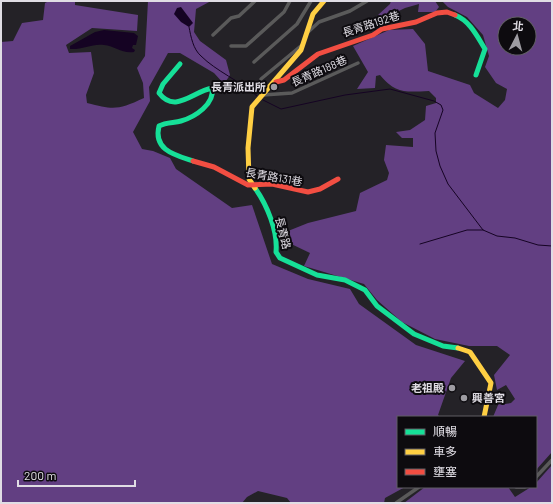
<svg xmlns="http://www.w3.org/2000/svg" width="553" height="504" font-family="Barlow,'Noto Sans TC',sans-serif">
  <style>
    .forest { fill: #623f82; fill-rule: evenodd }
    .water { fill: #150323 }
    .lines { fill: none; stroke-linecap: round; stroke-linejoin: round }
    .stream { stroke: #150323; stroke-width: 1 }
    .street { stroke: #5a5a5a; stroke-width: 3.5 }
    .fast { stroke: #16e098; stroke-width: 5 }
    .slow { stroke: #ffcf43; stroke-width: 5 }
    .jam { stroke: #f24e42; stroke-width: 5 }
    .poi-dot { fill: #9e9ca2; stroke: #0d0b0f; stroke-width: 1.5 }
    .labels { text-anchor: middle; stroke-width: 4; stroke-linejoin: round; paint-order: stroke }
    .street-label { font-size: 11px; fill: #e0dde4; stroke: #0d0b0f }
    .poi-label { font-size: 11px; font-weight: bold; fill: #e0dde4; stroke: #0d0b0f; text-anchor: end }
  </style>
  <rect width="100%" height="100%" fill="#242227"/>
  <!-- forest -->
  <g class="forest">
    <path d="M49 1H75V5L138 15 137 31 92 28 66 45 69 53 91 52 94 73 86 95 87 103C114 110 118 110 144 98L143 83 137 68 145 56 148 1H211L196 9 194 32 200 41 226 60 230 75 224 84 214 73 180 53H168L149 87 150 101 133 132 142 149 153 151 170 158 176 169 232 208 252 205 272 264 308 279 350 289 359 304 416 345 465 361 451 378 438 415 440 417H398V487H405L385 498 384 503H291L287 498 258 491 247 497 242 503H1V42L13 41 22 23 43 20 45 3Z"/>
    <polygon points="391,1 435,1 439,7 435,12 418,12 419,4 405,8 384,18 378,15 390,4"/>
    <path d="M442 1H552V452L536 470V417H493L501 398 505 404 511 403 515 399 506 385 497 390 494 375 510 355 497 346H469L435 339 402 322 377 300 364 284 304 266 310 253 285 241 283 233 308 223 356 211 360 193 387 180 389 173 384 160 386 145 413 147V138H402L396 132 410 130 425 120 426 106 436 103V98L429 91C405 92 396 94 380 75L376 76 375 88 357 89 368 72 353 46 389 30 413 29 425 44 428 71 470 85 474 93 498 108 505 100 507 89 496 83 485 67 489 56 483 35 467 17 448 7ZM505 24H529V48H505Z"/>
    <polygon points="552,465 552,503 404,503 425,487 508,487 515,497 531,487 536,487 536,483"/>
  </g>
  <!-- water -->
  <g class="water">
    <polygon points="181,7 193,23 189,27 181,22 174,14 177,8"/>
    <path d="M104 30 134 33 138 36 136 45H133L132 48 135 50 134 52C122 54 115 46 104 45 93 43 82 50 70 49V46L95 32Z"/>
  </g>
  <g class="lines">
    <!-- stream -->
    <g class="stream">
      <path d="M189 27C191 37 193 49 201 56 216 71 240 81 257 96"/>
      <polyline points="263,100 281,109 345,95 390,89 434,101 441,105 443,110 435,133 436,151 440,166 448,184 483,230 497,236 515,238 538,245 552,246"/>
      <polyline points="420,244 467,230 483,230"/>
    </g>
    <!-- street -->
    <g class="street">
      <polyline points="307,33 319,22 350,11 367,1"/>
      <polyline points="213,35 231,18 239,16 255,1"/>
      <polyline points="231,46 246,46 284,12 290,1"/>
      <polyline points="254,62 297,24 311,1"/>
      <polyline points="261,79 302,45"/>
      <polyline points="263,95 292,93 358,63"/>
      <polyline points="536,477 552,460"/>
      <polyline points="516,487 525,487"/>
      <polyline points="396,503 419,487"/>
    </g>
    <!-- fast -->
    <g class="fast">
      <path d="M455 15C470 21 477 36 485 49L476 75"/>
      <path d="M180 64 163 84 159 93C175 114 192 92 212 88 215 104 195 117 181 121 174 123 166 122 159 126 153 150 175 155 193 161"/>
      <path d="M255 188C267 205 278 231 276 252L280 258 317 275 345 280 365 290 377 306 414 334 443 346 458 348"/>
    </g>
    <!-- slow -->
    <g class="slow">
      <polyline points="255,188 249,179 248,148 252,107 301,50 313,14 324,1"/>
      <polyline points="458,348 470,352 491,383 484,417"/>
    </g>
    <!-- jam -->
    <g class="jam">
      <polyline points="276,82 284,80 318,54 373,35 382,29 416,22 437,13 447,12 455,15"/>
      <polyline points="193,161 214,167 248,185 272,184 308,192 320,189 338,179"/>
    </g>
  </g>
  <!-- markers -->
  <g class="poi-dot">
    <circle cx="274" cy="87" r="4"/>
    <circle cx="452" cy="388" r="4"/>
    <circle cx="464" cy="398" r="4"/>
  </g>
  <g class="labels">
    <!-- street labels -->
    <g class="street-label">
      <text transform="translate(371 24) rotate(-18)" y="4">長青路192巷</text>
      <text transform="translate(319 71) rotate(-24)" y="4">長青路188巷</text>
      <text transform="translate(274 177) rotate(10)" y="4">長青路131巷</text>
      <text transform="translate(283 233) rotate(76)" y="4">長青路</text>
    </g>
    <!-- poi labels -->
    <g class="poi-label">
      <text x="266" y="91">長青派出所</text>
      <text x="444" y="392">老祖殿</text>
      <text x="472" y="402" text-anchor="start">興善宮</text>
    </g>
  </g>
  <!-- border -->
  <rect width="553" height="504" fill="none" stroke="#e0dde4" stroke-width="4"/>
  <!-- legend -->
  <rect x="397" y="416" width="140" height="72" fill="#0d0b0f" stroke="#615f64"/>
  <rect x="405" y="429" width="20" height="6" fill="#16e098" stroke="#615f64"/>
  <text x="433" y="436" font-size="12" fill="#e0dde4">順暢</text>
  <rect x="405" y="449" width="20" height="6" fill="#ffcf43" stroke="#615f64"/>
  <text x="433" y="456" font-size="12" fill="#e0dde4">車多</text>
  <rect x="405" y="469" width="20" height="6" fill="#f24e42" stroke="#615f64"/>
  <text x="433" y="476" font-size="12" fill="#e0dde4">壅塞</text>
  <!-- north arrow -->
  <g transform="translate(517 36) rotate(6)"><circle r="19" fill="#0d0b0f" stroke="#615f64"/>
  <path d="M0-3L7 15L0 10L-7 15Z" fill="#9e9ca2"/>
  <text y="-6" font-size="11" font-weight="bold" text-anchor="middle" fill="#e0dde4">北</text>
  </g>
  <!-- scale -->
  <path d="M18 480v6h117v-6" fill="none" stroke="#e0dde4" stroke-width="2"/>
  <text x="24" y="480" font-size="12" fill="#e0dde4" stroke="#0d0b0f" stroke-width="3" paint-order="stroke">200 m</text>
</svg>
